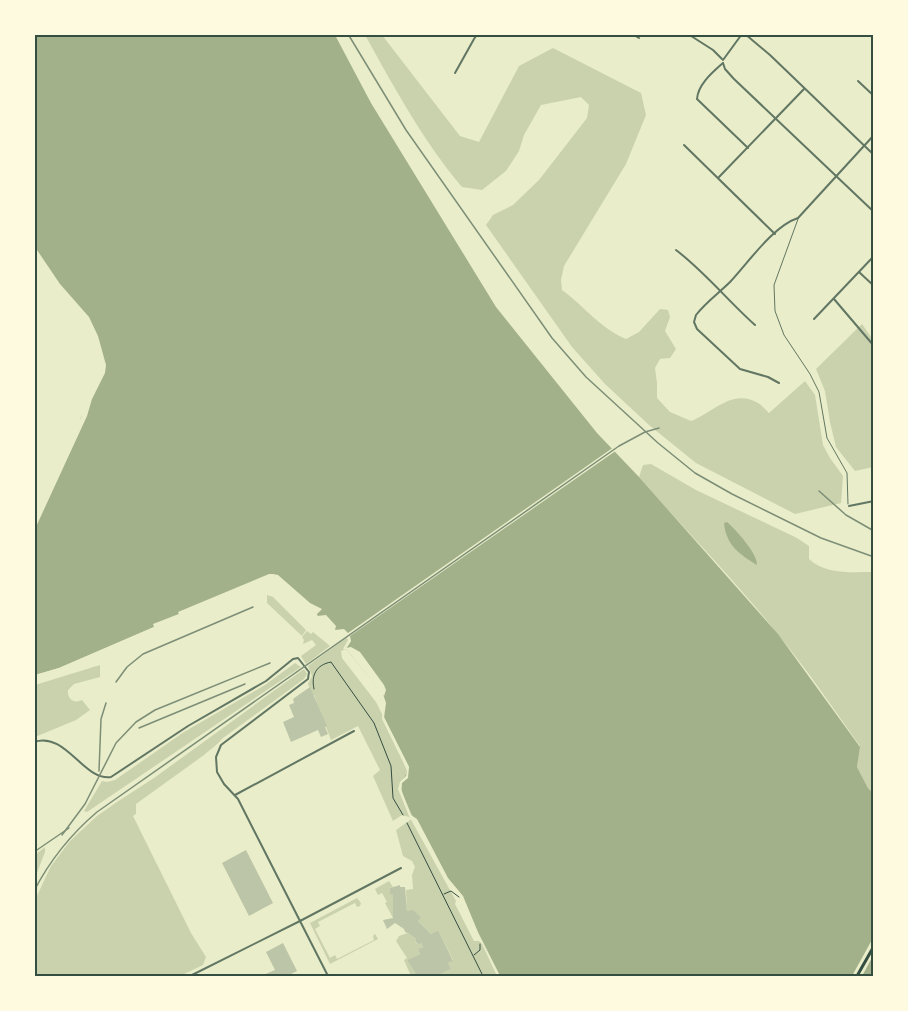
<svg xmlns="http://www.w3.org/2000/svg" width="908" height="1011" font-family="'PT Sans',sans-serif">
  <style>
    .green { fill: #cad2ad }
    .water { fill: #a3b18a }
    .pier { fill: #e9edc9 }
    .building { fill: #bcc5a7 }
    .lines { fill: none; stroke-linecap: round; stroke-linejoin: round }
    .path { stroke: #344e41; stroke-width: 1 }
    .service { stroke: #617663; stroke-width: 1 }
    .minor { stroke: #617663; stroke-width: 2 }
    .tertiary { stroke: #617663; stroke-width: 2 }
    .trunk { stroke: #344e41; stroke-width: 3 }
    .rail { stroke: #7c8e77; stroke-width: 1.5 }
    .neatline { fill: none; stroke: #344e41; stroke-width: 2 }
  </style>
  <rect width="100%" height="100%" fill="#e9edc9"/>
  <!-- green -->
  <g class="green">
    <path d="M365 35H382L460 136 479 142 519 66 553 48 641 93 646 115 626 164 564 266 561 280 562 290C584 306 600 328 626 339L639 332 660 309 668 310 670 317 665 331 676 349 670 358 660 359 655 368 657 383V398L670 412 691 421C714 412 732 388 758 403 762 405 765 410 769 413L805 381 815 395 823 445 830 458 843 476 841 503 795 514 696 463 649 425 605 384 572 347 486 225 493 215 513 205 539 180 587 118 589 105 581 97 541 105 524 135 519 151 506 171 482 190 462 187C423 141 394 87 365 35Z"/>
    <polygon points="862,324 873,340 873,467 855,471 836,447 830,422 825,391 816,369"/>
    <path d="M651 464 696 490 797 538 809 546V559C826 575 852 572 873 572V793L868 788 857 767 860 746C833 708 806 668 776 632 733 578 684 529 639 477L643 465Z"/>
    <polygon points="267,595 273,597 306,630 302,636 267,603"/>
    <polygon points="307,631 311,634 313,632 330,646 306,664 301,656 316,645 312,640 303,644 304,640 302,637"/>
    <polygon points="349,636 346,649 341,651 342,658 376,702 384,718 480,937 500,976 437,976 451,969 448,963 453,960 438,930 431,934 418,921 420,916 413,911 407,911 406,890 413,889 412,875 415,867 412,861 403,856 396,830 413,818 402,815 393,821 373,776 380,770 358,726 331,740 314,695 313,695 308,684 312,676 308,666"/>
    <polygon points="295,663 301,667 87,812 84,811 102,781 107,782 115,780 184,732 265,685"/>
    <path d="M100 665V677L74 684 68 690C67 699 74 704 82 700L90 710 76 720 35 737V685Z"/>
    <path d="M304 669 307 674 304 679 223 738C217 745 211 749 204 755L136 804V814L133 816 191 933 206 957 203 965 180 976H35V900L51 866 70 841 97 816 117 802 154 778Z"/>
    <polygon points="45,847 45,852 35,878 35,855"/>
    <polygon points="389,881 393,887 390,888 393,894 393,918 385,903 387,902 382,893 378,895 375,889"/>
    <polygon points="357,898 361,903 360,906 357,907 355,903 318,922 320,926 315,929 330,958 335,955 337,959 374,940 373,936 375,934 378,939 330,964 310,923"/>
    <polygon points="408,933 416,939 415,942 419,945 421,943 423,947 418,949 420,954 407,960 417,976 411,976 404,960 407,958 396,941 399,936"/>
  </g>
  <!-- water -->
  <g class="water">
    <polygon points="35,35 335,35 371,103 496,307 597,433 639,477 778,634 860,747 857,767 868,788 873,793 873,976 500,976 481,938 412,815 402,793 402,783 409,767 384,718 386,703 383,694 346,649 351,641 345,631 334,630 274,577 153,624 154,627 59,668 35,675 35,523 104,365 86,319 65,294 35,249"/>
    <path d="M727 522C737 531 757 553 757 565 739 554 726 545 724 523Z"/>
  </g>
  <!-- pier -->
  <g class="pier">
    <polygon points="35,247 60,284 89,317 98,336 106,365 105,373 92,399 87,416 35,529 34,516 75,427 81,418 86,399 101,365 84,321 42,265 34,254"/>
    <polygon points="614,447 617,450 350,636 351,641 346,648 351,647 360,652 384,685 386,690 384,696 346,649 343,649 348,640 343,633 330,634 321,625 319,619 315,618 314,613 274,580 268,581 181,619 178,612 269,574 273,574 278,575 310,603 322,609 317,614 317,616 326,615 336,626 335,630 344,629 348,633"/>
    <polygon points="154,627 155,629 60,670 34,678 35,675 59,668"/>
    <polygon points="382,713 409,767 408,778 402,783 401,789 411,815 417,819 448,878 463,896 480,937 500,976 497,976 482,944 479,941 474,941 455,904 456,901 409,816 398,789 400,782 406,776 407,770 382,719"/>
    <polygon points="873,938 873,956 862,976 852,976"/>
  </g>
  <!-- building -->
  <g class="building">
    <polygon points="310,687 327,726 325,727 328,734 321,737 318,730 291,742 283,722 294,717 289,705 294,703 293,699 297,696"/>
    <polygon points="246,850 273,903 249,916 222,863"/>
    <polygon points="400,885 400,887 405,887 407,911 413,910 421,917 418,921 431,934 438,930 453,961 448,963 451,969 437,976 417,976 407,960 420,954 418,949 423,947 421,943 419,945 415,941 416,939 408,933 405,932 404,929 395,923 387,929 383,920 393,918 393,894 390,894 390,888"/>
    <polygon points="283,943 297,971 287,976 261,976 275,970 266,952"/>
  </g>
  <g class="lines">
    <!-- path -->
    <g class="path">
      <path d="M314 689C311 675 316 665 331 662L374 723 391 766 393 798 403 815"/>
      <polyline points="407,823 483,976"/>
      <polyline points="444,894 451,891 459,897"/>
      <polyline points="474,955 480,950 480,944"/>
    </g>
    <!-- service -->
    <polyline class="service" points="798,219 774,285 775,311 784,335 810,374 819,392 827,438 847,473 848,504"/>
    <!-- minor -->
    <g class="minor">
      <polyline points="632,34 639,38"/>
      <polyline points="688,34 713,50 722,59"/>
      <polyline points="745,34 770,55 874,155"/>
      <polyline points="723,60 742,34"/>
      <polyline points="723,63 725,69 734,79 874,212"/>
      <path d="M723 63C713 72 698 84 697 99L748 148"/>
      <polyline points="455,73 474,39 476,36 474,34"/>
      <polyline points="858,81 874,96"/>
      <polyline points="684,145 775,234"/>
      <polyline points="719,177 804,89"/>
      <path d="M676 250C705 272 728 301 755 325"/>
      <polyline points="859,272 874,286"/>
      <polyline points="834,299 874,346"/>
      <polyline points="814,319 874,256"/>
      <path d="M779 383 768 377 740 369 697 329 694 322 696 315C706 302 719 293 730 282 748 263 773 226 798 218L874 135"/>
      <polyline points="849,506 874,501"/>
      <path d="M34 742C66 731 83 781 111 777L188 726 266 681 293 659 298 658 309 672 308 679 221 745 216 757 217 772 224 784 238 799 300 921 401 868"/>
      <polyline points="235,795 354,731"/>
    </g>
    <!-- tertiary -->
    <polyline class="tertiary" points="190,976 300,921 328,976"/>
    <!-- trunk -->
    <polyline class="trunk" points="857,976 874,946"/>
    <!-- rail -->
    <g class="rail">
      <polyline points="348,34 406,130 552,338 586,377 658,443 695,473 732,494 821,538 874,557"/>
      <polyline points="819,491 846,515 874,531"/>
      <polyline points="116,682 127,667 143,654 253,607"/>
      <polyline points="139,728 245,684"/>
      <polyline points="99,771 101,719 106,703"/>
      <polyline points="62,835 85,804 116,743 136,722 155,710 270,663"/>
      <polyline points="34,852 69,828"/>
      <path d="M34 891C50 860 70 835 97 812L619 446 645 432 659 428"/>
    </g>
  </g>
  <!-- border -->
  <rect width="908" height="1011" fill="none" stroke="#fefae0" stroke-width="72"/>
  <rect x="36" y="36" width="836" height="939" class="neatline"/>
</svg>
